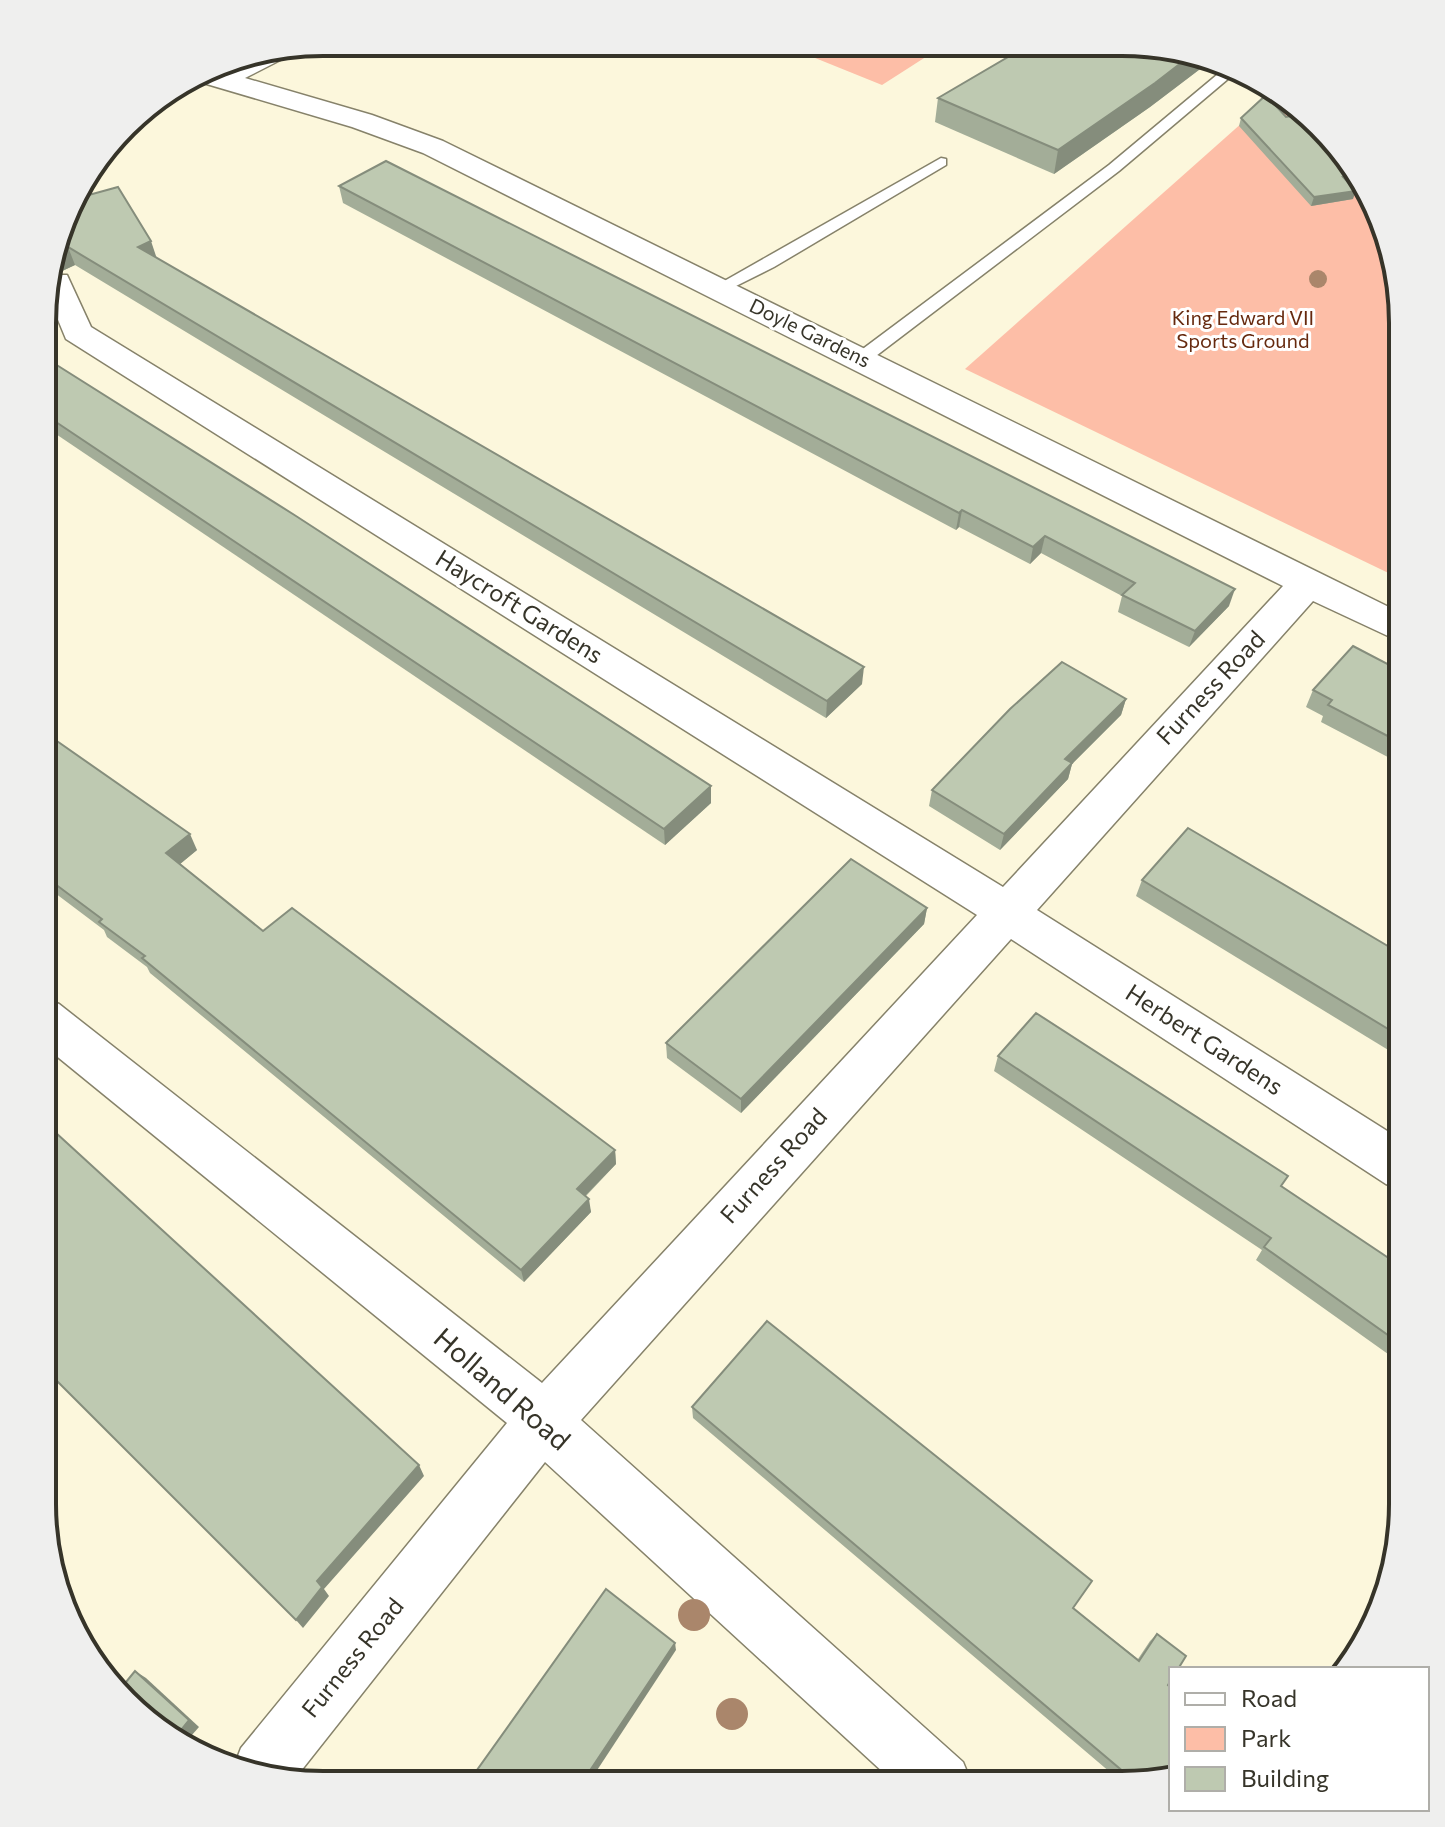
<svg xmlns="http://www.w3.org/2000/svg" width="1445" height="1827" font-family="Commissioner,sans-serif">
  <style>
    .green { fill: #fdbea7 }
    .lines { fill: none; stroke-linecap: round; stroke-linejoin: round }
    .lane-casing { stroke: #86826a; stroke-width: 3 }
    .street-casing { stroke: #86826a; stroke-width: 3 }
    .lane { fill: #fff; fill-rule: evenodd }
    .street { fill: #fff; fill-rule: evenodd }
    .tree { fill: #aa866b }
    .wall { fill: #a3ad98 }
    .shaded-wall { fill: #858d7c }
    .building { fill: #bec9b1; stroke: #858d7c; stroke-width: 2 }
    .labels { text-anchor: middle; stroke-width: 6; stroke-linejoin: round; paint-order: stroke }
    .far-park-label { font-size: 20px; fill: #66290e; stroke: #fff }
    .far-street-label { font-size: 20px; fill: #363429; stroke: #fff }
    .street-label { font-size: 24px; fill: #363429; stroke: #fff }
    .near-street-label { font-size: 28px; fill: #363429; stroke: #fff }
    .rim { fill: none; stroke: #363429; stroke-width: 4 }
  </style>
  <rect width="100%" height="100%" fill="#fcf7dc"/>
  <!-- green -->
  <g class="green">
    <polygon points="778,43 946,44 882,85"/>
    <polygon points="1279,90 1366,183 1403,322 1403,580 965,369"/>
  </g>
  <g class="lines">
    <defs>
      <g id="lane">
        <polygon points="1224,69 1235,73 1119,171 868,362 856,362 856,354 1109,165"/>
        <polygon points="941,158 946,159 946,165 774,267 726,291 712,288"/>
      </g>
      <polygon id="street" points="293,47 290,55 245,78 372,115 443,141 1403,614 1403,643 1313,601 1037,910 1403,1141 1403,1190 1386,1184 1011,939 581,1420 963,1762 972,1784 896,1784 545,1462 293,1781 236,1761 241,1748 507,1423 43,1045 43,998 59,1004 542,1383 977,915 66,339 44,286 48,275 67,275 91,327 1003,887 1283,586 423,153 352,127 193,80 212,68 220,71 244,55"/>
    </defs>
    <!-- lane casing -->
    <use href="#lane" class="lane-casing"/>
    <!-- street casing -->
    <use href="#street" class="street-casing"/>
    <!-- lane -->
    <use href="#lane" class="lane"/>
    <!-- street -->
    <use href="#street" class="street"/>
  </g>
  <!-- trees -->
  <g class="tree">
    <circle cx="1318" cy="279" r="9"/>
    <circle cx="694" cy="1615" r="16"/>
    <circle cx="732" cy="1714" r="16"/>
  </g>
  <!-- wall -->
  <g class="wall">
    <polygon points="1159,44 1208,63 1150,107 1054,174 935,122 938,98"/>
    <polygon points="1302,114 1364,181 1349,184 1353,199 1311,206 1239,126 1241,118 1286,117"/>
    <polygon points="339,186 1229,606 1189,647 1118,612 1122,596 1041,553 1030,564 959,527 956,530 343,203"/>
    <polygon points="74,199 156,258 862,684 826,718 75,265 60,272 49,272"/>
    <polygon points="44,357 711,786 711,803 665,845 44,426"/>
    <polygon points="1403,672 1403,765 1321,722 1323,716 1306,707 1313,690"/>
    <polygon points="1126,699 1121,715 1072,764 1068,779 1000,850 929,806 932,790"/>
    <polygon points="44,732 197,850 180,864 263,931 615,1150 616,1164 586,1196 591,1212 524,1282 150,973 147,967 107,937 104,930 43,884"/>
    <polygon points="1142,880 1403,955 1403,1059 1136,896"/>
    <polygon points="927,908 924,924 741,1113 667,1058 666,1043"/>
    <polygon points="998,1056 1281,1186 1402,1267 1402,1364 1256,1260 1262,1250 994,1071"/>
    <polygon points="692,1407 1073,1608 1138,1659 1150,1641 1157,1634 1168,1685 1140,1784 1124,1784 693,1418"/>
  </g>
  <!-- shaded-wall -->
  <g class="shaded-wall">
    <polygon points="1190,56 1208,63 1150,107 1054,174 1058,150"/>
    <polygon points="1358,174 1364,181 1340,185 1343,177"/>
    <polygon points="1356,191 1353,199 1311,206 1314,197"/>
    <polygon points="151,241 157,259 138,247"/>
    <polygon points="68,247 75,265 60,272 54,257 55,253"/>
    <polygon points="962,510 959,527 956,530 959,513"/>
    <polygon points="1045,536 1041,553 1030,564 1033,547"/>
    <polygon points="1235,589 1229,606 1189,647 1195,631"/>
    <polygon points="864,667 862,684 826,718 827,701"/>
    <polygon points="1126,699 1121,715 1072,764 1068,779 1000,850 1004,834 1065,759"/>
    <polygon points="711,786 711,803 665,845 664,829"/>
    <polygon points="190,834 197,850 174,869 166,853"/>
    <polygon points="927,908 924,924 741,1113 741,1099"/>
    <polygon points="615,1150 616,1164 579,1202 577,1189"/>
    <polygon points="589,1199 591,1212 524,1282 521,1270"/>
    <polygon points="419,1465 424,1476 324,1589 329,1596 303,1628 296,1620 317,1581"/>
    <polygon points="675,1643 676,1650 588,1784 581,1784"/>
    <polygon points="83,1648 132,1694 122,1687"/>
    <polygon points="135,1671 146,1678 199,1727 184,1744 173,1740"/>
  </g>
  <!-- building -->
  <g class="building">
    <polygon points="1030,44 1159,44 1190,56 1155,83 1058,150 938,98"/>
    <polygon points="1266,95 1286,117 1302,114 1358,174 1343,177 1356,191 1314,197 1241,118"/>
    <polygon points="386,161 1235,589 1195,631 1122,595 1135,583 1045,536 1033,547 962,510 959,513 339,186"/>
    <polygon points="118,187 151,241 138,247 864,667 827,701 68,247 55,253 74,199"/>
    <polygon points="44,357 296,516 711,786 664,829 44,414"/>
    <polygon points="1353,646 1403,672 1403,744 1328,705 1332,700 1313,690"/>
    <polygon points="1062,662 1126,699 1065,759 1072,763 1004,834 932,790 1010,709"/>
    <polygon points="44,732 190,834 166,853 263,931 292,908 615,1150 577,1189 589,1199 521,1270 142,958 145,956 99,922 102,919 43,875"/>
    <polygon points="1188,828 1403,955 1403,1038 1142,880"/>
    <polygon points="851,859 927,908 741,1099 666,1043"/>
    <polygon points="1036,1013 1288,1176 1281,1186 1402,1267 1402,1345 1264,1247 1271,1238 998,1056"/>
    <polygon points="55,1132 419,1465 317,1581 322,1587 296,1620 42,1366 43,1143"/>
    <polygon points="767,1321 1092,1581 1073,1608 1099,1629 1139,1661 1157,1634 1186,1656 1178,1669 1171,1669 1171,1680 1168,1685 1171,1688 1171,1775 1138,1784 692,1407"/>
    <polygon points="606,1589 675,1643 581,1784 467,1784"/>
    <polygon points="135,1671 189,1720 173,1740 167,1738 107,1673 122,1687"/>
    <polygon points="714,1774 726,1784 707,1784"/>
  </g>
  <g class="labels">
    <!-- far-park labels -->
    <g class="far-park-label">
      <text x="1243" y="325">King Edward VII<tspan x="1243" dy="23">Sports Ground</tspan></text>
    </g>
    <!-- far-street labels -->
    <g class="far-street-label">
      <text transform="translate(810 333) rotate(26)" y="7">Doyle Gardens</text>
    </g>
    <!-- street labels -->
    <g class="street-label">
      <text transform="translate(519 607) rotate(32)" y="8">Haycroft Gardens</text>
      <text transform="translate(1211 688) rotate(-47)" y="8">Furness Road</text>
      <text transform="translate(1204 1040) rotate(33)" y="8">Herbert Gardens</text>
      <text transform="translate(774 1166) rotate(-48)" y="8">Furness Road</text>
      <text transform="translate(353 1658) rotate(-51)" y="8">Furness Road</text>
    </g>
    <!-- near-street labels -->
    <g class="near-street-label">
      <text transform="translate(502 1389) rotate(41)" y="10">Holland Road</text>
    </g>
  </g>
  <!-- crop -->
  <path d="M0 0H1445V1827H0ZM323 56H1122A267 267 0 0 1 1389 323V1504A267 267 0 0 1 1122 1771H323A267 267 0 0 1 56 1504V323A267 267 0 0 1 323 56Z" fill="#efefee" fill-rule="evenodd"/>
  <path class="rim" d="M323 56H1122A267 267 0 0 1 1389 323V1504A267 267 0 0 1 1122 1771H323A267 267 0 0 1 56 1504V323A267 267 0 0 1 323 56Z"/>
  <!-- legend -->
  <rect x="1169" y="1667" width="260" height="144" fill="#ffffff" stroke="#afaea9" stroke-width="2"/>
  <rect x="1185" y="1693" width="40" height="12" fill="#ffffff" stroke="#afaea9" stroke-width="2"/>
  <text x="1241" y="1707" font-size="24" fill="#363429">Road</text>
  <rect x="1185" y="1727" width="40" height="24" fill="#fdbea7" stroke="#afaea9" stroke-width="2"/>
  <text x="1241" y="1747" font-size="24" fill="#363429">Park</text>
  <rect x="1185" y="1767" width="40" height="24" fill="#bec9b1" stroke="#afaea9" stroke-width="2"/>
  <text x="1241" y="1787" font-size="24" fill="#363429">Building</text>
</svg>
